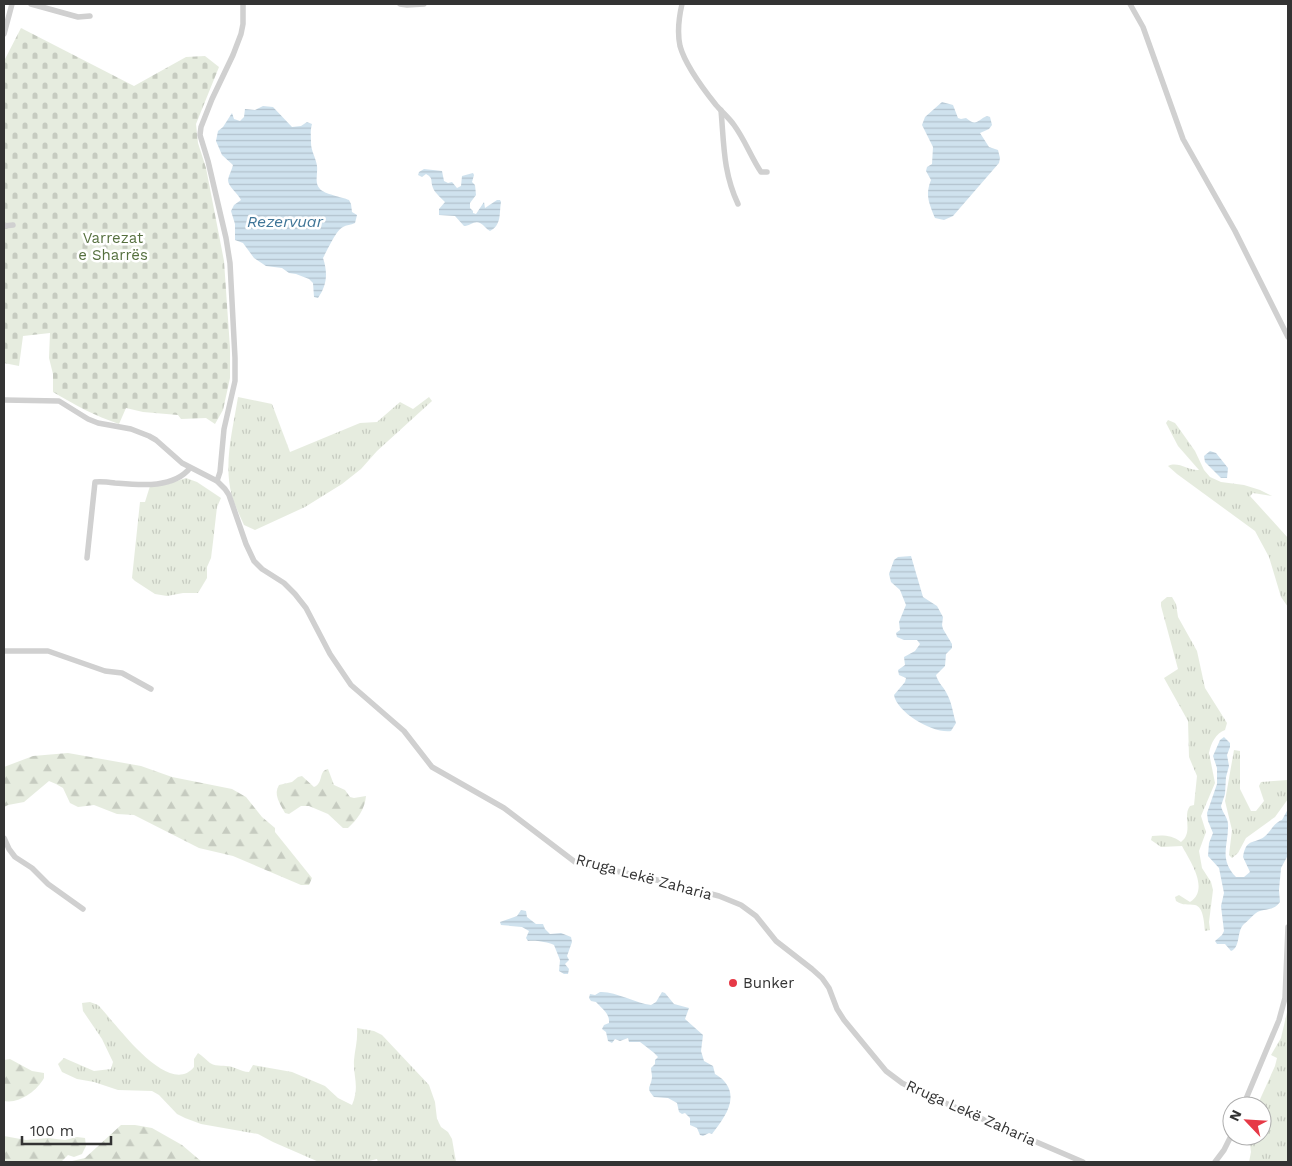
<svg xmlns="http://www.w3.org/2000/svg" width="1292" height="1166" font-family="'Work Sans',sans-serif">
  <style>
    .grass { fill: url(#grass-tufts) }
    .forest { fill: url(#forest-firs) }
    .cemetery { fill: url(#cemetery-stones) }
    .water { fill: url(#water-rules) }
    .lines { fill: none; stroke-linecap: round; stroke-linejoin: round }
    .minor { stroke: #d0d0d0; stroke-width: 5.5 }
    .poi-dot { fill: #e63946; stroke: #fff; stroke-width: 2 }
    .labels { text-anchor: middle; stroke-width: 5; stroke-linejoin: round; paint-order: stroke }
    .park-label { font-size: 15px; fill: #56703f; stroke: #fff }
    .street-label { font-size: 15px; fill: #333; stroke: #fff }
    .poi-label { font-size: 15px; fill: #333; stroke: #fff; text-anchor: start }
    .water-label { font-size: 16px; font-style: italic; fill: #3f7597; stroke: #fff }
  </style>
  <defs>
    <pattern id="grass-tufts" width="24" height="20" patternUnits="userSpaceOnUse" patternTransform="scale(1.25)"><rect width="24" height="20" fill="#e6ecdf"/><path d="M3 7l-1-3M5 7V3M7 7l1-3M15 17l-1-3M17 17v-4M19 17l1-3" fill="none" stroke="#c6cbc0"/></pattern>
    <pattern id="forest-firs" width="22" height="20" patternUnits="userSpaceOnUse" patternTransform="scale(1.25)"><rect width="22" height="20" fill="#e6ecdf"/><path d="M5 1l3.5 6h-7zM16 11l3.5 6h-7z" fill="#c6cbc0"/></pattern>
    <pattern id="cemetery-stones" width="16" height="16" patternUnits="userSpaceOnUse" patternTransform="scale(1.25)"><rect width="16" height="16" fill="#e6ecdf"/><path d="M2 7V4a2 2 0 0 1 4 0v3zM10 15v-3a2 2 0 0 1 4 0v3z" fill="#c6cbc0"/></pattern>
    <pattern id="water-rules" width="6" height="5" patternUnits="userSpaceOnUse" patternTransform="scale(1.25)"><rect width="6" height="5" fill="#cfe2ee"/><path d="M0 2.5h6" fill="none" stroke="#b2c2cd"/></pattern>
  </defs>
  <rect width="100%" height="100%" fill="#fff"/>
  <!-- grass -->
  <g class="grass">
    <path d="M238 397 272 404 290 452 360 423 377 422 400 402 413 409 429 397 432 401 377 451 361 469 342 484 305 507 255 530 244 525C240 516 235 506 232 496 223 464 233 429 238 397Z"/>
    <path d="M1168 420 1175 423 1178 427 1195 451 1204 470 1210 477 1221 482 1244 485 1260 490 1272 496 1253 493 1250 496 1288 538V607L1281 597 1269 557 1255 531 1177 474 1168 466C1179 461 1188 471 1199 470L1178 446 1166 423Z"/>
    <polygon points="186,478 197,482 221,498 217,507 213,542 211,558 207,567 207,578 198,593 183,593 167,596 155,594 135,581 132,578 140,502 145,502 150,486 168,484"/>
    <path d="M1167 597H1172L1176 604 1178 617 1197 651 1205 688 1227 723 1225 730C1216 733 1211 743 1209 753L1215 783 1201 816 1206 832 1199 851 1202 868 1211 882 1213 890 1209 922 1210 930 1205 931C1204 924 1204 907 1195 905 1188 904 1183 906 1176 901L1175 897 1179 895 1190 902C1210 889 1190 861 1182 846L1161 847 1151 840 1152 836C1163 835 1172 835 1181 842 1194 832 1182 816 1190 806L1194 805 1197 776 1189 757 1188 721 1164 678 1178 669 1161 606V602Z"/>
    <polygon points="1234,750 1240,751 1240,789 1251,811 1256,811 1264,801 1259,786 1261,782 1288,780 1288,799 1275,817 1246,838 1238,853 1232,858 1229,855 1232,830 1225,801"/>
    <path d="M90 1002 98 1005C115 1022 168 1099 194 1067V1059L198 1053C203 1056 206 1060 210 1063 216 1067 221 1065 226 1066 235 1066 240 1072 249 1072L253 1065 292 1072 325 1086 338 1098 352 1105C360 1086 353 1077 354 1060 355 1049 358 1040 357 1028L374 1031 382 1035 429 1085 435 1102 437 1119 441 1127 448 1132 452 1139 456 1162H378L377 1159 365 1162H319L273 1142 258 1134 201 1124 185 1118 177 1114 159 1095 152 1091 118 1090 94 1082 77 1079 62 1072 58 1064 64 1058 94 1071 111 1069 113 1062 102 1039 83 1011 82 1003Z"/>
    <polygon points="1288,1008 1288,1162 1249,1162 1251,1152 1249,1136 1262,1136 1262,1106 1257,1106 1275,1066 1277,1058 1271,1055 1281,1038"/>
  </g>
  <!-- forest -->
  <g class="forest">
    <polygon points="68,753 141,766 172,777 232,789 246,797 262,817 275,828 275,832 312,878 309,885 301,885 233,856 199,848 134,815 117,814 94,805 78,807 70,803 63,788 56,784 49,781 24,802 8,805 4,807 4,767 33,756"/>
    <path d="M328 769 334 785 345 790 350 797 354 798 366 796C365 809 357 820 348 828H343L328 814 309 806H301L289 814 285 813C280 804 273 794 279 785L292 782 298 777 302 776 314 787C324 783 318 771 328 769Z"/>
    <path d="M10 1059 32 1071 44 1073V1078C37 1091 19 1104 4 1101V1060Z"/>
    <polygon points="121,1125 135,1125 152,1128 182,1145 202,1162 68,1162 85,1158"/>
    <polygon points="4,1136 26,1140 48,1138 65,1140 77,1137 85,1138 86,1146 82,1154 74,1157 68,1155 61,1162 4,1162"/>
  </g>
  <!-- cemetery -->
  <path class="cemetery" d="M21 28 134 86 186 57 205 56 219 67 196 124 198 143 206 168 224 261 230 348V378L223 410 215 424 206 418 181 419 178 415 143 412 126 408 119 424C95 416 75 405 53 392V374L49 358 50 333 23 336 19 366 4 363V228L7 223H4V61Z"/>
  <!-- water -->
  <g class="water">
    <path d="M942 102 953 105 958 118 961 119 966 118C977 127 977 120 987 116L990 117 992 125 989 129 980 133 989 147 998 150 1000 158 999 163 953 216 944 220 935 218C929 203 925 195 931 180L926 171 927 167 932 164 933 147 922 125 925 117Z"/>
    <path d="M263 106 273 107 292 127 301 126 307 122 312 124C310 131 311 136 311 143 311 151 316 158 317 166 318 174 314 183 320 189 324 194 342 197 349 200L351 204 352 212 357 215 355 223C351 225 346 225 343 227 336 230 327 251 323 258 328 273 327 285 318 298L314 297 313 283 309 279 296 274 289 273 282 268 266 266 254 258 243 243 235 240V224L231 211 234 205 241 200C238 193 228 187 228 180 229 174 232 170 233 165L222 155 216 141 218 131 223 127 232 113 234 119 240 121 244 117 245 109 255 110Z"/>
    <path d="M424 169 442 171 444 181 448 183 452 182 457 188 461 186 462 176 473 173 474 175 472 182 475 185 476 195 470 203V208L473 211V213L476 214 484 202 485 208 497 200H500L501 202C499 213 502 225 490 231 486 229 484 225 480 223 475 220 469 226 464 226L455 216 439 215V209L445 202C442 199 435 193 433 188 430 181 434 178 426 174L422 177 418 175 419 172Z"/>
    <polygon points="1210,451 1216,453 1228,468 1227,478 1221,478 1205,462 1204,456"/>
    <path d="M911 556 923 597 937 606 943 617 942 625 943 629 952 644V648L946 654 945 666 936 675C938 683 944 687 947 694 952 703 953 714 956 723L951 731C934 734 897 713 894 695L905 682 906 678 899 675 898 670 905 665 904 657 915 651 920 644 917 640H904L897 637 896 633 900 630 899 622 906 605 900 590 891 582 889 574 894 560 898 557Z"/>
    <path d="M1224 737 1230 743V747L1227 755 1229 766 1226 777 1225 794 1221 806C1222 812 1228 818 1228 824 1229 844 1218 858 1236 877H1244L1250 872 1243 857C1246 838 1254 844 1264 837 1271 832 1273 823 1282 820L1288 809V855L1281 868 1279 890 1280 902C1273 912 1264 908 1256 913 1252 916 1248 921 1244 924 1236 932 1241 947 1231 951L1225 944H1217L1215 941 1222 935 1224 931 1221 906 1224 893 1219 868 1208 856 1209 843 1213 833 1208 821 1207 813 1217 784V768L1213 756 1220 740Z"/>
    <path d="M521 910 526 911 527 917 536 924H543L545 929 550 934 561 933 571 937 572 942 567 956 569 960 565 964 569 969 568 974H564L559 971 560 960 554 945C548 942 535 940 528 941L526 938 529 931 522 927 501 925 500 922 517 916Z"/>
    <path d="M600 992C615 991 635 1003 651 1005L656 1002 662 992 665 993 674 1004 689 1008 685 1019 703 1035 701 1051 704 1061 713 1066 715 1074C718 1076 722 1078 724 1081 740 1099 723 1119 712 1134L709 1133 703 1136 700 1135 697 1128 690 1125V1118L685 1113 682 1114 679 1112 677 1103 668 1098 654 1097C645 1087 651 1088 652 1077 652 1074 651 1071 651 1068L655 1064V1060L658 1057C653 1051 646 1047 640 1042H629L628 1038 620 1041 615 1039 612 1043 608 1041 606 1032 602 1029 604 1025 609 1023C610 1013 601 1008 596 1002L591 1001 589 998 590 994 595 995Z"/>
  </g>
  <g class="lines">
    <!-- minor -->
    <g class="minor">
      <polyline points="31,4 78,17 90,16"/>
      <polyline points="400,4 407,5 424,4"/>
      <path d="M682 4C679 17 677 32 680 46 685 64 704 90 716 105 722 112 729 118 734 125 745 140 751 157 761 172H767"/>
      <polyline points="1130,4 1143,27 1183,139 1235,231 1288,337"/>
      <polyline points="4,34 12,4"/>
      <path d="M721 110C724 144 723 172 738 204"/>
      <polyline points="4,226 13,225"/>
      <polyline points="4,400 59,401 88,419 98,423 131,429 149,436 156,440 182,463 217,481 225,489 229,495 246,544 254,561 262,569 284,583 295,594 306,608 330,654 351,685 404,731 432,767 504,808 575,862 666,882 719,896 741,905 756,916 776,941 812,969 822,978 829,988 837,1009 844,1020 886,1071 902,1083 922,1093 1083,1162"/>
      <polyline points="217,481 220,472 224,429 235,381 235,358 230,263 226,238 208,161 200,135 201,127 212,99 233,55 241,34 243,24 243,4"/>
      <path d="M87 558 95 482C101 481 108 482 115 483 139 485 173 489 190 468"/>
      <polyline points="4,651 48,651 105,671 122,673 151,689"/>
      <polyline points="4,838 9,849 15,857 32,868 48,884 83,909"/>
      <polyline points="1243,1106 1279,1020 1285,998 1288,927"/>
      <polyline points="1215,1162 1224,1150 1232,1134"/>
    </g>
  </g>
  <!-- markers -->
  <circle class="poi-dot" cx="733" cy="983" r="5"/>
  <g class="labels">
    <!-- park labels -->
    <g class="park-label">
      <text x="113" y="243">Varrezat<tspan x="113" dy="17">e Sharrës</tspan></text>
    </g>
    <!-- street labels -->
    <g class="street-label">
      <text transform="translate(644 877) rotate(15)" y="5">Rruga Lekë Zaharia</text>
      <text transform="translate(971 1113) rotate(24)" y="5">Rruga Lekë Zaharia</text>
    </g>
    <!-- poi labels -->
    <g class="poi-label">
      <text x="743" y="988">Bunker</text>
    </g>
    <!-- water labels -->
    <g class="water-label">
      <text x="285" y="227">Rezervuar</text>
    </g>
  </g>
  <!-- border -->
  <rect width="1292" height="1166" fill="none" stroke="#333333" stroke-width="10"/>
  <!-- north arrow -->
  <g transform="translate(1247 1121) rotate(295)"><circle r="24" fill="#ffffff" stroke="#adadad"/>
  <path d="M0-4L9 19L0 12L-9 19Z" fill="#e63946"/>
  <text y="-8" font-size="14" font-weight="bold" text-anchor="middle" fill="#333333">N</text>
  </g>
  <!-- scale -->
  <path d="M22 1136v8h89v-8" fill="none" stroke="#333333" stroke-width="2.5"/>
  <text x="30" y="1136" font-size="15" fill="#333333" stroke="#ffffff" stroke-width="4" paint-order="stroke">100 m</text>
</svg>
